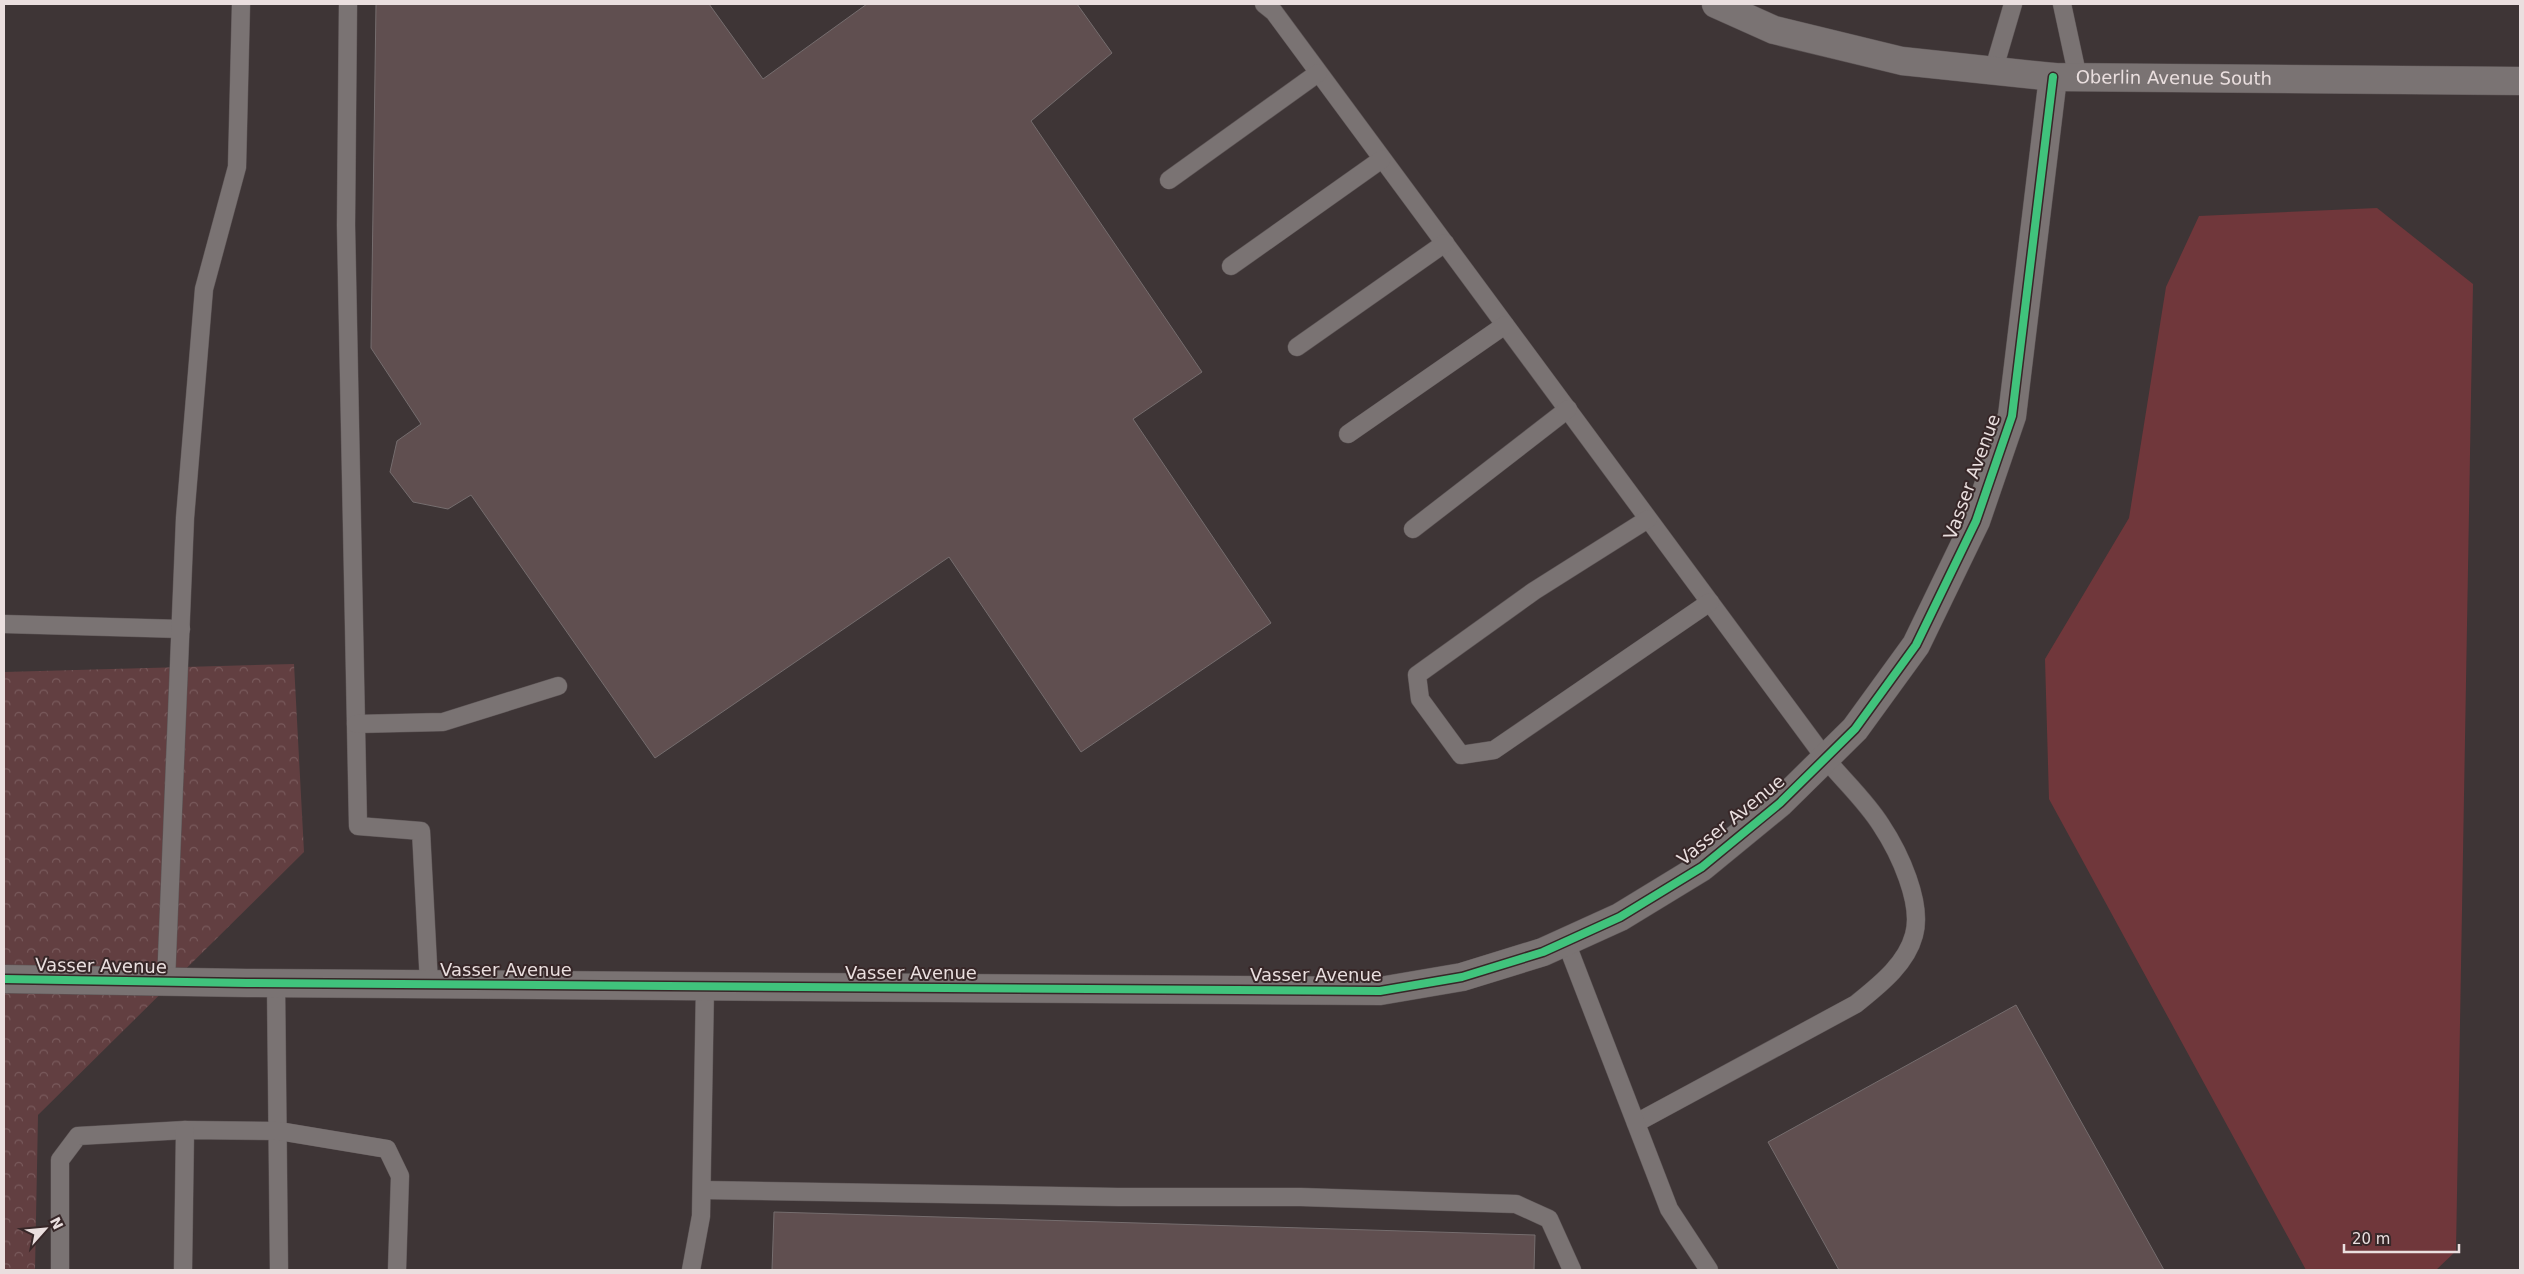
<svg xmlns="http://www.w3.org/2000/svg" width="2524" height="1274" font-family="'DejaVu Sans',sans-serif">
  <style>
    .forest { fill: url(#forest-crowns) }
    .water { fill: #70373b }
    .building { fill: #604f50; stroke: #756d6e }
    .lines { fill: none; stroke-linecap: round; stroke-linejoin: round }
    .service-casing { stroke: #5c5455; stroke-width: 19 }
    .minor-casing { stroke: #5c5455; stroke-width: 29 }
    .tertiary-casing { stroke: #5c5455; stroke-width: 29 }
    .service { stroke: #7a7373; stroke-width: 18 }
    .minor { stroke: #7a7373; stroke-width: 28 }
    .tertiary { stroke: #7a7373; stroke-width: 28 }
    .cycleway-casing { stroke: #372728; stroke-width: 11 }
    .cycleway { stroke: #40c37c; stroke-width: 8 }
    .labels { text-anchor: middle; stroke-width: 4; stroke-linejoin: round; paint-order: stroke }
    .street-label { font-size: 18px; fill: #eadfdf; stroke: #372728 }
  </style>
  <defs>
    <pattern id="forest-crowns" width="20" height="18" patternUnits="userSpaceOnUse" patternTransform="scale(1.25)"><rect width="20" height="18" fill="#623f41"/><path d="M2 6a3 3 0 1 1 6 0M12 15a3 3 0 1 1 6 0" fill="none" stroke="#795a5c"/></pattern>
  </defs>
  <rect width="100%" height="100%" fill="#3e3536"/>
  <!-- forest -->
  <polygon class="forest" points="294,664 304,852 38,1115 35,1270 4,1270 4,672"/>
  <!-- water -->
  <polygon class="water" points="2377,208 2473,284 2456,1251 2436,1270 2306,1270 2049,799 2045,659 2129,518 2166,287 2199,216"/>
  <!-- building -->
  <g class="building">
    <polygon points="376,4 709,4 763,79 867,4 1077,4 1112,53 1031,121 1202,372 1133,419 1271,623 1081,752 949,557 655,758 471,495 448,509 413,502 390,472 397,441 421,424 371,348"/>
    <polygon points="2016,1005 2164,1270 1839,1270 1768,1142"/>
    <polygon points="774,1212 1535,1235 1534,1270 772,1270"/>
  </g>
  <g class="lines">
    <defs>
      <g id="service">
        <polyline points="348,4 346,225 358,826 421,831 429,984"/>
        <path d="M1264 4 1274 12 1825 758C1843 780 1866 801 1881 825 1899 852 1923 903 1914 935 1906 965 1878 986 1856 1004L1636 1123"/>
        <polyline points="2062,4 2078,78"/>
        <polyline points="1993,72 2013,4"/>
        <polyline points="1169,180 1318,73"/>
        <polyline points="1231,266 1382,159"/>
        <polyline points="1297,347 1445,243"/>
        <polyline points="1348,434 1505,325"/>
        <polyline points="1648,519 1534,591 1417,675 1420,699 1461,755 1494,750 1710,602"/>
        <polyline points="1413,529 1568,409"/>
        <polyline points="4,624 181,629"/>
        <polyline points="356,724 443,722 558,686"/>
        <polyline points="1566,942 1669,1209 1709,1270"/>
        <polyline points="166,982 185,518 204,289 237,167 241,4"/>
        <polyline points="276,983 279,1270"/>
        <polyline points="702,1190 1118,1197 1301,1197 1516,1204 1549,1219 1572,1270"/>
        <polyline points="60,1270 60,1160 78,1136 185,1130 279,1131 387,1149 400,1176 397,1270"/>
        <polyline points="183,1270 185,1130"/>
        <polyline points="691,1270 701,1216 705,986"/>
      </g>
      <polyline id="minor" points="4,979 247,983 1380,991 1462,977 1543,952 1620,917 1702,867 1780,803 1855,729 1916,645 1976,521 2012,416 2053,77"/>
      <g id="tertiary">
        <path id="s1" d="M1716 4 1774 30 1902 61 2053 77 2520 81"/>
      </g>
    </defs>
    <!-- service casing -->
    <use href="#service" class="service-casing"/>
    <!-- minor casing -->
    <use href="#minor" class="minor-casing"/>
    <!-- tertiary casing -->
    <use href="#tertiary" class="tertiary-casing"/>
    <!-- service -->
    <use href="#service" class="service"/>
    <!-- minor -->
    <use href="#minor" class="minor"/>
    <!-- tertiary -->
    <use href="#tertiary" class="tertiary"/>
    <defs>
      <polyline id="cycleway" points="4,979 247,983 1380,991 1462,977 1543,952 1620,917 1702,867 1780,803 1855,729 1916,645 1976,521 2012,416 2053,77"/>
    </defs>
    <!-- cycleway casing -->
    <use href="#cycleway" class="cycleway-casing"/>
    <!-- cycleway -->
    <use href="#cycleway" class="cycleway"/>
  </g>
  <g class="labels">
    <!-- street labels -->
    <g class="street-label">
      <text dy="6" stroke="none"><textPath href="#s1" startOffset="468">Oberlin Avenue South</textPath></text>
      <text transform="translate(1972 477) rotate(-70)" y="6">Vasser Avenue</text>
      <text transform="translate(1731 820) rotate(-39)" y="6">Vasser Avenue</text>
      <text transform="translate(101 966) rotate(1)" y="6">Vasser Avenue</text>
      <text x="506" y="976">Vasser Avenue</text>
      <text x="911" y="979">Vasser Avenue</text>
      <text x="1316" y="981">Vasser Avenue</text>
    </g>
  </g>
  <!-- border -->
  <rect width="2524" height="1274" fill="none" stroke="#eadfdf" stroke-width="10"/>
  <!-- north arrow -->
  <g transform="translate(45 1229) rotate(63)" stroke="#372728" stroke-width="4" paint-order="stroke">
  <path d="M0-4L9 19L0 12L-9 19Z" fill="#eadfdf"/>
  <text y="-8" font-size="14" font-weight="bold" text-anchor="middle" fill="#eadfdf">N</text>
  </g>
  <!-- scale -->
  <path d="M2344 1244v8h115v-8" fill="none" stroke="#eadfdf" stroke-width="2.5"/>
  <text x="2352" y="1244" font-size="15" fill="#eadfdf" stroke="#372728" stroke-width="4" paint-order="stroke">20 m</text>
</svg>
